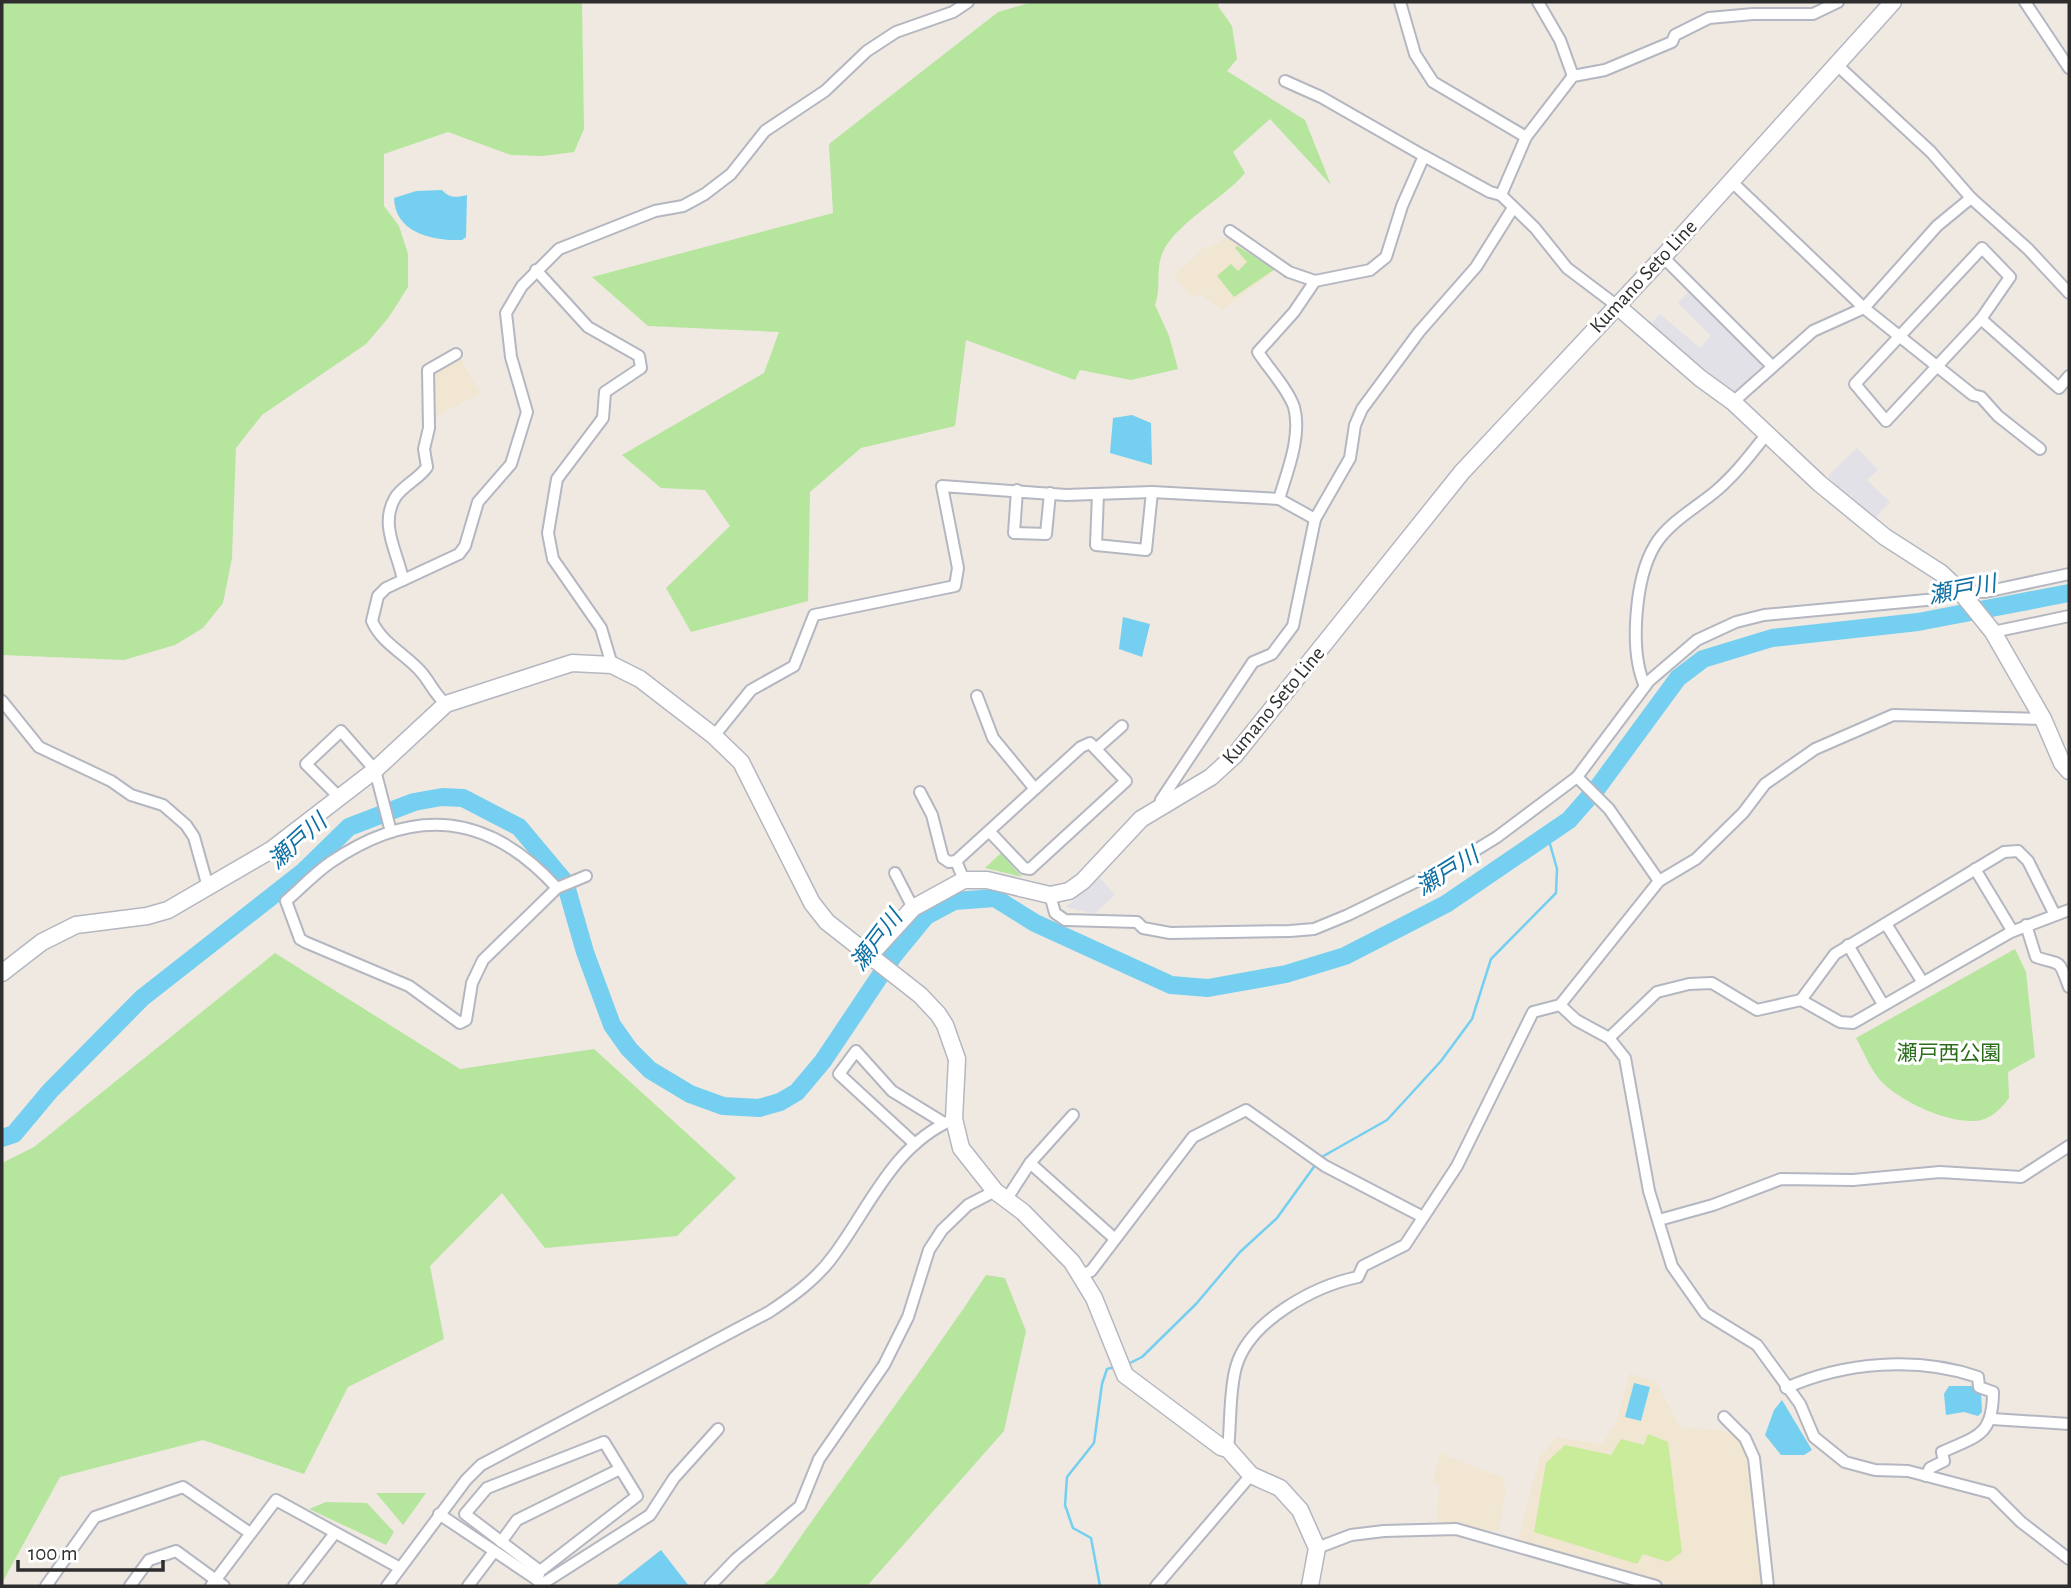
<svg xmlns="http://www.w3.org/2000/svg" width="2071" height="1588" font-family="'Alegreya Sans','Noto Sans JP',sans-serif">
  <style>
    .industrial { fill: #e3e1e8 }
    .education { fill: #f0e6d1 }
    .green { fill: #b6e59e }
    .pitch { fill: #c9ec9a }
    .water { fill: #75cff0 }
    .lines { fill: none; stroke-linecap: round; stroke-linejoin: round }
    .stream { stroke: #75cff0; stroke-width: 2.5 }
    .river { stroke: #75cff0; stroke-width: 18 }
    .street-casing { stroke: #b4b7c1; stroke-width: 14 }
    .secondary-casing { stroke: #b4b7c1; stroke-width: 19 }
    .street { stroke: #fff; stroke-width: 10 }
    .secondary { stroke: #fff; stroke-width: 16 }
    .labels { text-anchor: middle; stroke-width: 6; stroke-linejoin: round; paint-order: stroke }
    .street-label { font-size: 21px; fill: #2e2e2e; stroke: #fff }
    .park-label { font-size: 21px; fill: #2c6e1b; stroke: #fff }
    .water-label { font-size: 23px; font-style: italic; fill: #0d6fa3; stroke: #fff }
  </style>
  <rect width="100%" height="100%" fill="#efe9e1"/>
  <!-- industrial -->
  <g class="industrial">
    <polygon points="1690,290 1766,368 1738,395 1650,325 1660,314 1700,348 1711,336 1678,303"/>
    <polygon points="1857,448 1878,470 1867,480 1890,502 1873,520 1850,498 1856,491 1848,498 1828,476"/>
    <polygon points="1100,878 1115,895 1094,914 1066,907"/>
  </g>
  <!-- education -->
  <g class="education">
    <polygon points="1227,237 1277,269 1222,310 1201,294 1191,297 1174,275 1205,247 1211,247"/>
    <polygon points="459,356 480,393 434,418 433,368"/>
    <polygon points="1630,1373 1657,1383 1680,1427 1739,1433 1751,1456 1765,1586 1676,1586 1518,1541 1540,1457 1557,1437 1602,1444 1616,1423"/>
    <polygon points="1440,1453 1503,1478 1506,1490 1499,1530 1437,1529 1439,1485 1433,1484"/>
  </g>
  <!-- green -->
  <g class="green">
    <polygon points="2,2 582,2 584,129 574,152 543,156 511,155 448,132 384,154 384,206 399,226 408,254 408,287 389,317 366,344 262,415 236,448 232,558 223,603 203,628 175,645 124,660 2,655"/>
    <path d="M1033 2H1219L1218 6 1232 26 1237 59 1227 71 1305 120 1331 185 1270 119 1233 152 1245 173C1224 199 1170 226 1161 257 1156 273 1161 289 1155 305L1169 336 1178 369 1131 380 1080 370 1075 380 966 340 955 426 861 448 810 492 808 601 691 632 666 588 730 526 705 490 661 488 622 455 764 373 779 332 648 326 592 277 833 213 829 144 998 12Z"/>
    <polygon points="1237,246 1275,269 1234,297 1217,276 1231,264 1238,271 1247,262 1235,248"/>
    <polygon points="1001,853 1022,877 985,868"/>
    <path d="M2015 949 2026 972 2035 1057 2008 1072 2009 1098C2001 1109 1989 1121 1974 1121 1946 1122 1904 1103 1884 1084 1872 1074 1864 1052 1856 1038Z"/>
    <polygon points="275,953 460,1069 594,1049 736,1178 677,1236 545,1248 502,1193 430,1266 444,1339 348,1387 304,1474 203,1440 60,1477 2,1583 2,1163 34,1147"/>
    <path d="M986 1275 1005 1278 1026 1331 1004 1431 867 1586H762L773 1577C842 1475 918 1378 986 1275Z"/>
    <polygon points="376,1493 426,1493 403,1525"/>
    <polygon points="326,1502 367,1503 394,1532 386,1545 309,1509"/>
  </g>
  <!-- pitch -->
  <polygon class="pitch" points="1648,1434 1668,1442 1682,1552 1668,1562 1643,1554 1637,1564 1534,1532 1546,1463 1565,1445 1611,1455 1621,1439 1644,1445"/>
  <!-- water -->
  <g class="water">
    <path d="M442 190C449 198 456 198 467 195L466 237 462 240C433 241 395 233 394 198L416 191Z"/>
    <polygon points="1132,415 1151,423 1152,465 1110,453 1113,418"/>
    <polygon points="1123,617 1150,624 1142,657 1119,649"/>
    <polygon points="1634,1383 1650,1387 1641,1421 1625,1417"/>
    <polygon points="1949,1386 1976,1386 1981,1391 1982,1412 1978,1416 1964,1412 1946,1415 1944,1394"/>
    <polygon points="1782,1400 1812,1450 1804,1455 1781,1455 1765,1435 1774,1410"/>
    <polygon points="661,1550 689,1586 615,1586"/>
  </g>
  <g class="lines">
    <!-- stream -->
    <g class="stream">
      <polyline points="1320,1158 1387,1120 1441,1061 1472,1019 1491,959 1556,893 1557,869 1550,844 1538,841"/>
      <polyline points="1128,1364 1142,1357 1196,1304 1240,1252 1277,1218 1316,1164"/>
      <polyline points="1100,1586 1091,1538 1073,1528 1065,1505 1067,1477 1094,1443 1102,1384 1107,1369 1115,1367"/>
    </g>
    <!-- river -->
    <polyline class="river" points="2,1138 14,1134 50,1091 142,998 304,871 349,827 414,802 442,797 463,798 519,827 565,882 585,952 612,1025 629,1049 650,1070 690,1094 723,1106 759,1108 780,1102 797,1092 823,1061 894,955 926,916 954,901 995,898 1035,923 1171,985 1208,988 1286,974 1345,956 1446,904 1569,820 1598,787 1678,678 1703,659 1772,638 1918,622 2069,593"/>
    <defs>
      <g id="street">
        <polyline points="1400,2 1415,54 1433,82 1526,137"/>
        <polyline points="1538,2 1560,40 1573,76"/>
        <polyline points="2025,2 2069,68"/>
        <polyline points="1837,65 1931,152 1971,198 2028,249 2069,293"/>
        <polyline points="1285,81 1321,97 1424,156"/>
        <polyline points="1730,180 1864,308 1973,395 1981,397 1998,416 2040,449"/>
        <path d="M1230 231 1289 272 1315 281 1294 312 1258 352C1268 368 1288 389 1294 407 1302 436 1287 472 1279 499"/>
        <polygon points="1982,248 2010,277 1981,319 1886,421 1855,384"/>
        <polyline points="1663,257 1772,366"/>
        <polyline points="536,270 588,327 639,356 641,368 605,392 603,418 557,479 548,533 553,559 601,628 612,665"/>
        <polyline points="1315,281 1370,270 1386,257 1402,206 1424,156 1490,192 1501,195"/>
        <polyline points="1616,305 1567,268 1535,228 1501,195 1526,137 1573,76 1605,70 1672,42 1675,35 1709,18 1753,14 1813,14 1838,2"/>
        <polyline points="1981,319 2059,388 2069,376"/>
        <polyline points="1733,402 1813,331 1864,308 1937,226 1971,198"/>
        <polyline points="1017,490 1014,533 1046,534 1050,493"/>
        <polyline points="1098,494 1096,545 1146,550 1152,492"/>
        <path d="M403 580C398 553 379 525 395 498 402 486 419 479 427 467L424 449 429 428 428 370 456 354"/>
        <polyline points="1993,632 2069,616"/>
        <path d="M1645 686C1629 651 1635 578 1655 545 1668 523 1697 507 1716 491 1735 475 1750 455 1766 435"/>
        <polyline points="977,696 993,738 1035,789"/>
        <polyline points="2,701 39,747 111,781 131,795 163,805 186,825 194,837 208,887"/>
        <path d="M446 704C435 695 431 684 422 673 406 654 382 644 372 621L378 596 386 588 459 554 465 546 478 502 511 464 527 412 511 357 506 313 522 286 559 249 655 211 683 206 705 194 731 174 765 131 825 91 867 51 896 32 953 12 968 2"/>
        <polyline points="714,736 751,690 794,666 814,615 955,586 958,568 942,486 1066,495 1152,492 1279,499 1315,519"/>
        <polyline points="1096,749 1122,726"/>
        <polyline points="1577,777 1609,809 1659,881"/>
        <polyline points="920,792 932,815 943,858 949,862 956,861"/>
        <polyline points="340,798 306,764 341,731 375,770 391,832"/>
        <polyline points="1159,810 1161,800 1253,662 1272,654 1293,626 1315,519 1350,458 1355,425 1362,409 1419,332 1476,267 1513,208"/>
        <polyline points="1975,869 2010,927"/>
        <polyline points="895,873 913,908"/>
        <polyline points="964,880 956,861 1081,747 1090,743 1126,781 1030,869 1024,868 989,831"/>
        <path d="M557 888C489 813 415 805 331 862 315 873 301 888 286 901L300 939 305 942 409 986 460 1023 466 1020 472 983 483 960 557 888 586 876"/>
        <polyline points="1050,895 1055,913 1065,920 1137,922 1143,928 1170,933 1290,931 1314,929 1348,915 1458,861 1497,837 1577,777 1649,681 1697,640 1736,622 1764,615 1937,599 1960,591 1985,592 2069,574"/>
        <polyline points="1886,924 1920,978"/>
        <path d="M2026 925 2036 957C2062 966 2058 957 2069 987"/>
        <polyline points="1848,945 1881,1001"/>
        <polyline points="1801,1000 1835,954 2004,852 2018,851 2028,861 2055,915"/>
        <polyline points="1560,1005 1576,1020 1609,1038 1625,1058 1649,1191 1672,1266 1705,1313 1757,1345 1800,1404 1814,1437 1845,1462 1875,1470 1908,1471 1992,1493 2021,1522 2069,1559"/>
        <polyline points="1609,1038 1657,992 1689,984 1712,983 1757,1010 1801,1000 1840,1022 1853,1023 2011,932 2069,910"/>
        <polyline points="915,1144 839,1074 856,1051 892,1091 944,1123"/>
        <polyline points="1030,1163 1115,1239"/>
        <polyline points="1006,1200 1030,1163 1073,1115"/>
        <polyline points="1659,1220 1713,1205 1781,1179 1853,1180 1940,1172 2021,1177 2069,1146"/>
        <polyline points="1081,1275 1091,1271 1193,1137 1246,1110 1325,1166 1423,1217"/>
        <path d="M1786 1388C1844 1362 1917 1356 1978 1377L1979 1387 1993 1392C1993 1435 1978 1436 1942 1452L1944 1461 1930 1468 1926 1476"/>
        <polyline points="1724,1417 1745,1438 1754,1458 1768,1586"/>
        <polyline points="1992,1419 2069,1424"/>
        <path d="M1228 1449C1231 1423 1229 1392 1236 1367 1249 1321 1314 1286 1358 1277L1363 1266 1405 1245 1457 1166 1533 1012 1560 1005 1659 881 1696 859 1743 813 1765 784 1815 749 1893 715 2043 719"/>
        <polyline points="439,1514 542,1583"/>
        <polyline points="501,1542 517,1520 618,1470"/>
        <polyline points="1317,1548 1351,1535 1384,1531 1456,1529 1656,1586"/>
        <polyline points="537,1580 540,1571 637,1496 604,1442 487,1488 465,1514 540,1571"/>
        <polyline points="46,1586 95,1517 183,1487 250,1533"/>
        <polyline points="130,1586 149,1560 176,1551 224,1586"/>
        <polyline points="211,1586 276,1500 400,1568"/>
        <polyline points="294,1586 335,1533"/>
        <path d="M387 1586 466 1480 481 1465 769 1312C793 1296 817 1279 834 1255 871 1205 893 1145 954 1119"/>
        <polyline points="468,1586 493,1553"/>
        <polyline points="539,1586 650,1515 674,1478 718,1429"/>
        <polyline points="710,1586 736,1559 800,1506 819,1459 884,1365 908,1317 929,1250 942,1230 968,1205 995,1191"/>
        <polyline points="1156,1586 1251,1475"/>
      </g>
      <g id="secondary">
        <polyline points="1616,305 1700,378 1733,402 1819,483 1885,537 1941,573 1960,591 1993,632 2043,719 2062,763 2069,771"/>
        <polyline points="870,955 913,908 964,880 987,880 1050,895 1069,891 1083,881 1141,819 1211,777 1235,755 1462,472 1663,257 1893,2"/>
        <polyline points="2,973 42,942 76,925 147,916 168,910 271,850 375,770 446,704 572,663 612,665 640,679 714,736 741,762 812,903 827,922 920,995 938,1014 945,1025 957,1059 954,1119 961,1148 995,1191 1023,1212 1072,1262 1094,1298 1125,1375 1221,1447 1228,1449 1251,1475 1280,1488 1300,1510 1317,1548 1310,1586"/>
      </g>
    </defs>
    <!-- street casing -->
    <use href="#street" class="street-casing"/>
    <!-- secondary casing -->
    <use href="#secondary" class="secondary-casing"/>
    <!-- street -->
    <use href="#street" class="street"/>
    <!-- secondary -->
    <use href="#secondary" class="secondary"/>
  </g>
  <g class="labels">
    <!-- street labels -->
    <g class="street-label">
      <text transform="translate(1643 276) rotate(-47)" y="7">Kumano Seto Line</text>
      <text transform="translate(1273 705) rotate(-50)" y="7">Kumano Seto Line</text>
    </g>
    <!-- park labels -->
    <g class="park-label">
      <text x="1949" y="1060">瀬戸西公園</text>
    </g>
    <!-- water labels -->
    <g class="water-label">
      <text transform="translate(1962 589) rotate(-11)" y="8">瀬戸川</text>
      <text transform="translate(297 841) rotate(-42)" y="8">瀬戸川</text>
      <text transform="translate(1447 871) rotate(-32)" y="8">瀬戸川</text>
      <text transform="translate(876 940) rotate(-53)" y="8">瀬戸川</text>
    </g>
  </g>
  <!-- border -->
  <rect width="2071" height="1588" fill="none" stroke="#2e2e2e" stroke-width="7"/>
  <!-- scale -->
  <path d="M18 1560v10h145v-10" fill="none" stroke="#2e2e2e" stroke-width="3.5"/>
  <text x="28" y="1560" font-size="21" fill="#2e2e2e" stroke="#ffffff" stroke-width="5" paint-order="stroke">100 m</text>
</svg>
